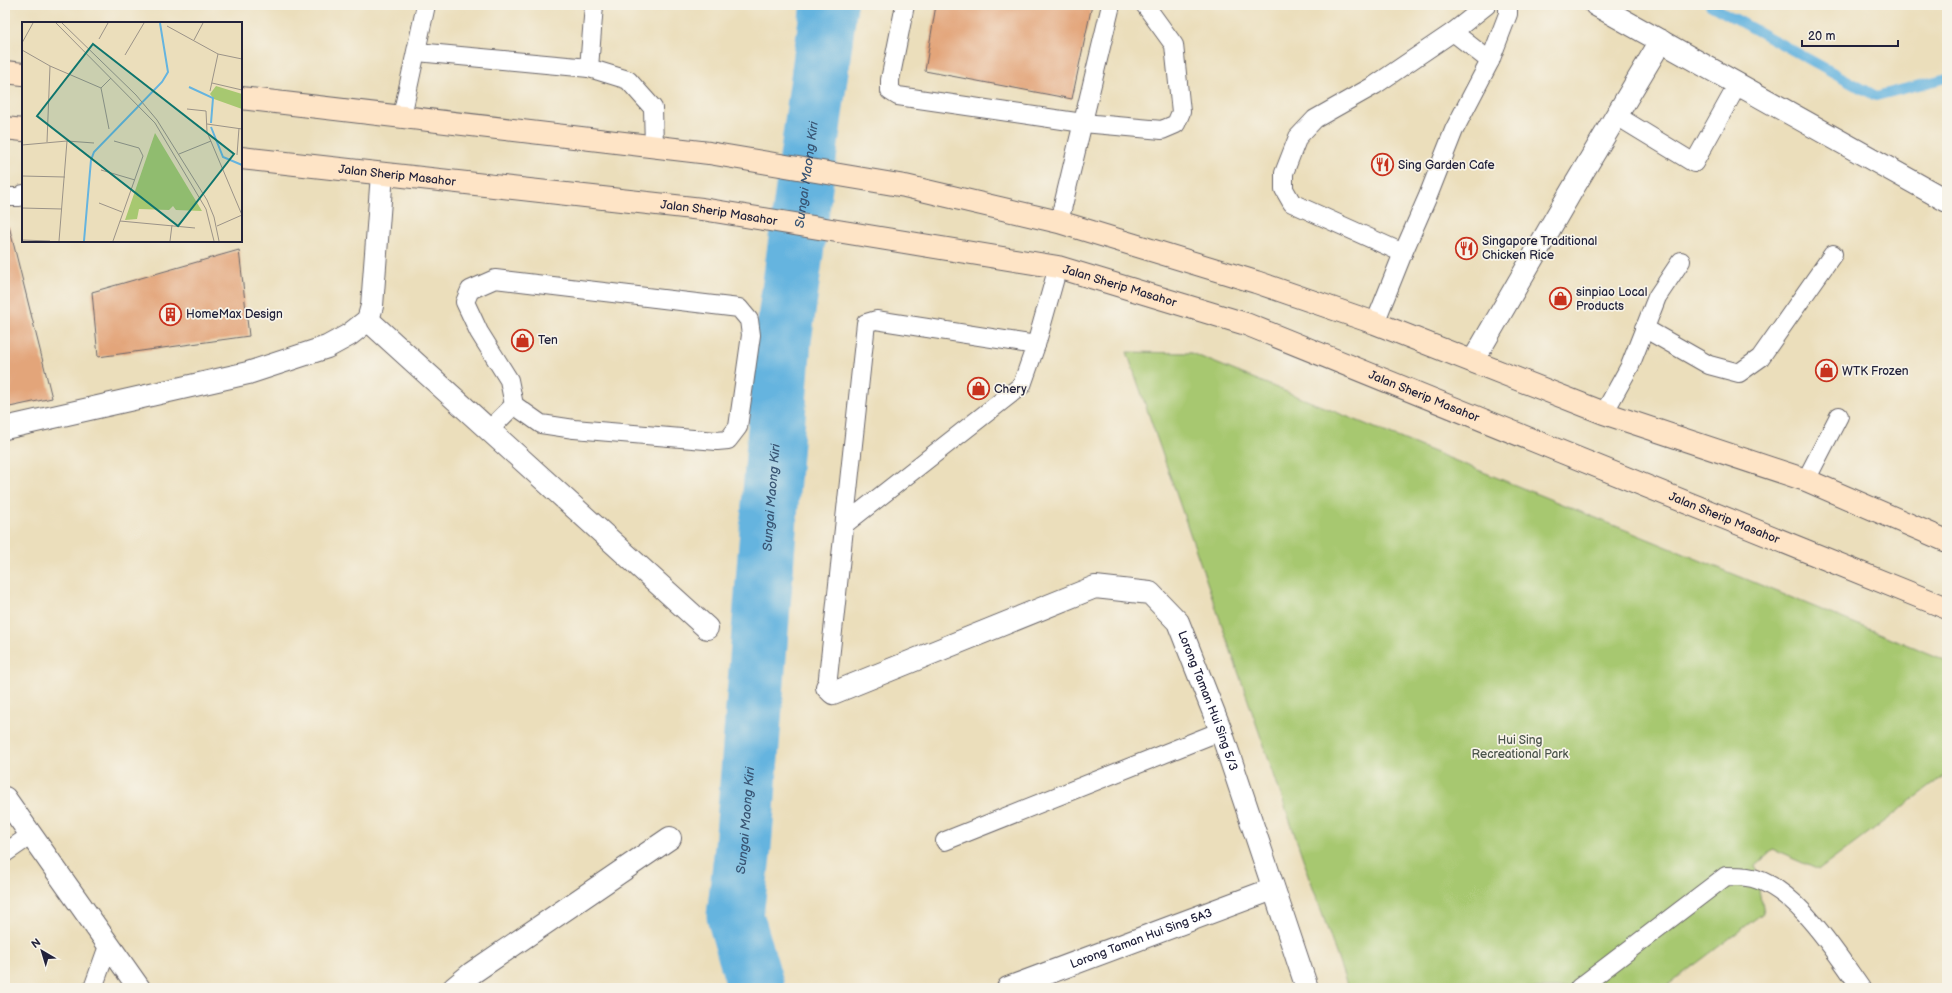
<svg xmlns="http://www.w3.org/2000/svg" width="1952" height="993" font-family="'Balsamiq Sans',sans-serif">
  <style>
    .green { fill: #a7c870; stroke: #647556 }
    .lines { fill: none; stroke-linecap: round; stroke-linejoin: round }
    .stream { stroke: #65b4df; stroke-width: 10 }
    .river { stroke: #65b4df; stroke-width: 57 }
    .building { fill: #e3a57a }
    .service-casing { stroke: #686468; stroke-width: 20 }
    .minor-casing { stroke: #686468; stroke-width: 24 }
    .secondary-casing { stroke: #686468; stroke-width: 24 }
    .service { stroke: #fff; stroke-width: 18 }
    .minor { stroke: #fff; stroke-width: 22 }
    .secondary { stroke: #fee4c6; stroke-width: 22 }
    .labels { text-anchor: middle; stroke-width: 3.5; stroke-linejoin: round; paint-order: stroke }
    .poi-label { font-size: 12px; fill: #22223b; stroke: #f7f3e8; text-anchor: start }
    .street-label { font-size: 12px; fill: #22223b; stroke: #f7f3e8 }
    .park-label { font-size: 12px; fill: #4a544b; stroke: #f7f3e8 }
    .water-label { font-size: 13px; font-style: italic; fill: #395574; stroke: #f7f3e8 }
    .inset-river { fill: none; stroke: #65b4df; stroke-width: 2 }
    .inset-road { fill: none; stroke: #9b9388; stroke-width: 1 }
    .view { fill: #0f766e; fill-opacity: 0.15; stroke: #0f766e; stroke-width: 2 }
    .inset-edge { fill: none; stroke: #22223b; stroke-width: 2 }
  </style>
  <rect width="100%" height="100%" fill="#f7f3e8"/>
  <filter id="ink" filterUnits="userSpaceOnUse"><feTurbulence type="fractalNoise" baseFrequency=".025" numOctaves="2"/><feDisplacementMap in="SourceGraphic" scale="8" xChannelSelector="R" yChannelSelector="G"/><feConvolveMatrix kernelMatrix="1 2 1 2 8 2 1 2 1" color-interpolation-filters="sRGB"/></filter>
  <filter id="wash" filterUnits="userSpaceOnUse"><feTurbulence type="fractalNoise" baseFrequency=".012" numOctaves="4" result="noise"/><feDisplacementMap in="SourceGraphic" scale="16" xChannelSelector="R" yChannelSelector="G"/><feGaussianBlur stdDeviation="0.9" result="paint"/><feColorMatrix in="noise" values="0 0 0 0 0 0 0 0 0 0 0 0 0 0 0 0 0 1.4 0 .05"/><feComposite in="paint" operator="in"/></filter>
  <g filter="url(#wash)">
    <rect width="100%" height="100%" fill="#ebdebb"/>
    <!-- green -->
    <polygon class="green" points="1127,352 1191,353 1947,661 1947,774 1819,870 1773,850 1755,866 1763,913 1664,988 1348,988"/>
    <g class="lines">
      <!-- stream -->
      <polyline class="stream" points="1710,5 1876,96 1947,78"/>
      <!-- river -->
      <path class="river" id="s1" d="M756 988 735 916 743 847 783 341 829 5"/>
    </g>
    <g id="blocks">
      <!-- building -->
      <g class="building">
        <polygon points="936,5 1092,5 1072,99 925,71"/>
        <polygon points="5,226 9,226 52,398 5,408"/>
        <polygon points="239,250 249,336 98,357 92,292"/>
      </g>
    </g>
  </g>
  <g filter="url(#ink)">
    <use href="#blocks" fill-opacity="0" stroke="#686468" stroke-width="1"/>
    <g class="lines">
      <defs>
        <g id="service">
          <polyline points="594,5 589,68 628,80 653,108 654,146"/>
          <polyline points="905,5 890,80 890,91 898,96 1083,123 1162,130 1176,124 1181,112 1174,45 1145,5"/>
          <polyline points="1453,32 1490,61"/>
          <polyline points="417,52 589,68"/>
          <polyline points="402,116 426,5"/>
          <polyline points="1617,116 1694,163 1738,84"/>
          <polyline points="5,197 20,197 23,194"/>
          <polyline points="1059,222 1111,5"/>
          <polyline points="1403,253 1428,196 1454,130 1490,61 1508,14 1508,5"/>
          <polyline points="1375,323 1403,253 1292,203 1284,189 1284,173 1298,137 1315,119 1375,85 1453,32 1487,5"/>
          <polyline points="1644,328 1709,365 1739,373 1760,358 1833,254"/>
          <polyline points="1036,345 1058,267"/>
          <polyline points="1604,413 1630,366 1657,297 1681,261"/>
          <polyline points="489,430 514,405 509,380 479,332 465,302 470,290 495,279 739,308 749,320 751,335 738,427 728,440 717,441 574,429 541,424 514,405"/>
          <polyline points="1806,480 1839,416"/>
          <polyline points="827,687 866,323 876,320 1036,345 1022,385 845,524"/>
          <polyline points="945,841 1221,731"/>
          <polyline points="5,853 31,835"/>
          <polyline points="93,988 108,946"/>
          <path d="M1579 988 1726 876C1733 876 1740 876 1747 877 1793 883 1836 953 1861 988"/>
        </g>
        <g id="minor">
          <polyline points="1596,5 1947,201"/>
          <polyline points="368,320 707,628"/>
          <polyline points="1473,361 1572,190 1661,41"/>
          <polyline points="5,428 248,373 327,347 349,335 368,320 372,306 382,174"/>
          <path id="s2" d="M827 687 833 693 1095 587 1150 593 1178 622 1221 731 1307 988"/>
          <polyline points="5,798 139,988"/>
          <polyline points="454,988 472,973 670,838"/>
          <path id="s3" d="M1008 988 1273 889"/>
        </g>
        <g id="secondary">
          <polyline points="5,72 23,74"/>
          <polyline points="241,98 709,153 905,186 1059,222 1256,282 1375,323 1604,413 1806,480 1947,541"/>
          <polyline points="5,128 23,130"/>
          <path id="s4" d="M241 158 702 209 1058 267 1246 324 1947 608"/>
        </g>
      </defs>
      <!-- service casing -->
      <use href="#service" class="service-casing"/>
      <!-- minor casing -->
      <use href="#minor" class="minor-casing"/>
      <!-- secondary casing -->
      <use href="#secondary" class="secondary-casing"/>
      <!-- service -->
      <use href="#service" class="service"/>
      <!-- minor -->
      <use href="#minor" class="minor"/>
      <!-- secondary -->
      <use href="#secondary" class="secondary"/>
    </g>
  </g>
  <!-- icons -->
  <defs>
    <symbol id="restaurant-ring" viewBox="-11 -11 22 22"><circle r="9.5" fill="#f7f3e8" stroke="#c8321e" stroke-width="1.5"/><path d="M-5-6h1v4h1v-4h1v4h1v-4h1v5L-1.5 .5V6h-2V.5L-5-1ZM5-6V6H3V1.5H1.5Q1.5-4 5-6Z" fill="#c8321e"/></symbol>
    <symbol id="shop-ring" viewBox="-11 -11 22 22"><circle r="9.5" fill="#f7f3e8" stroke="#c8321e" stroke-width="1.5"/><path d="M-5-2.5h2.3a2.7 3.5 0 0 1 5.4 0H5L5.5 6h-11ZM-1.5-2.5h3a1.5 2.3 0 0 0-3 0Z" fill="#c8321e"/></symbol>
    <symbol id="building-ring" viewBox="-11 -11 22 22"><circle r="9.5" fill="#f7f3e8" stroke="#c8321e" stroke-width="1.5"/><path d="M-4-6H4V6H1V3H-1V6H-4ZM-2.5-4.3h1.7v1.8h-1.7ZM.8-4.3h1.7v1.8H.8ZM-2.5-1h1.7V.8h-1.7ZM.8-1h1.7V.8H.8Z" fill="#c8321e"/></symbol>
  </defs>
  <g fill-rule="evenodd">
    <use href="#restaurant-ring" x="1370" y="152" width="25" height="25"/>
    <use href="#restaurant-ring" x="1454" y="236" width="25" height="25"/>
    <use href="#shop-ring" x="1548" y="286" width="25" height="25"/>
    <use href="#building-ring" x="158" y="302" width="25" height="25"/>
    <use href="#shop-ring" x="510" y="328" width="25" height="25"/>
    <use href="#shop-ring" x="1814" y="358" width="25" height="25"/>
    <use href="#shop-ring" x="966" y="376" width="25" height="25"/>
  </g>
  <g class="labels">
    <!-- poi labels -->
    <g class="poi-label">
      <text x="1398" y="169">Sing Garden Cafe</text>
      <text x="1482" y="245">Singapore Traditional<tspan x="1482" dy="14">Chicken Rice</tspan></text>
      <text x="1576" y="296">sinpiao Local<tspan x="1576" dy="14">Products</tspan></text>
      <text x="186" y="318">HomeMax Design</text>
      <text x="538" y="344">Ten</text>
      <text x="1842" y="375">WTK Frozen</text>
      <text x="994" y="393">Chery</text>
    </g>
    <!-- street labels -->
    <g class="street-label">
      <text dy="4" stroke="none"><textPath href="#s4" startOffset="157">Jalan Sherip Masahor</textPath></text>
      <text dy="4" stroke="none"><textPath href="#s4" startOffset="481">Jalan Sherip Masahor</textPath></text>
      <text dy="4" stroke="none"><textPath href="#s4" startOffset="889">Jalan Sherip Masahor</textPath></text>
      <text dy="4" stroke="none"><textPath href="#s4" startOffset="1213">Jalan Sherip Masahor</textPath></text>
      <text dy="4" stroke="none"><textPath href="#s4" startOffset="1537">Jalan Sherip Masahor</textPath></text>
      <text dy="4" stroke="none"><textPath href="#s2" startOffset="471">Lorong Taman Hui Sing 5/3</textPath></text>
      <text dy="4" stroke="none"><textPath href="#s3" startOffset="142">Lorong Taman Hui Sing 5A3</textPath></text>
    </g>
    <!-- park labels -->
    <g class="park-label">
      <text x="1520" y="744">Hui Sing<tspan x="1520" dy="14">Recreational Park</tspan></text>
    </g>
    <!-- water labels -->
    <g class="water-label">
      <text dy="5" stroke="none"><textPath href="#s1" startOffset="820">Sungai Maong Kiri</textPath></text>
      <text dy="5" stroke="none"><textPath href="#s1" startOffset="495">Sungai Maong Kiri</textPath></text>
      <text dy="5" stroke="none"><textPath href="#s1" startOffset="171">Sungai Maong Kiri</textPath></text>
    </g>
  </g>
  <!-- overview -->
  <g transform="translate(22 22)">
    <rect width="220" height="220" fill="#ebdebb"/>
    <path d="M194 64 220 72V87L192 77 188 72ZM133 111 180 189 154 188 151 184 147 188 117 187 115 197 103 198Z" fill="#a7c870"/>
    <path class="inset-river" d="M167 65 191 76 189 101M189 105 201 135 220 143M62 219 69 138 72 130 140 60 146 50 138 1"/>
    <path class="inset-road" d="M34 1 133 101 184 187 192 219M40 1 114 73 135 98 185 178 192 195 197 219M145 4 196 32 220 37M77 17 86 1M172 18 181 1M0 21 11 1M0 28 28 44 79 66M103 33 122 1M190 61 220 68M79 66 87 107M79 66 89 56M188 69 196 32M165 87 184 89 185 110 220 193M185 102 220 107M25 120 28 44M0 123 45 119 72 121M157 132 189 119M215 133 217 106M79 148 113 158M0 154 43 155M77 181 100 190M0 186 40 187M98 199 173 206M195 204 220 193M0 218 28 219M37 219 45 119M91 219 121 134 117 126 92 119M148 219 150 203"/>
    <path class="view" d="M71 22 212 132 156 204 15 94Z"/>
    <rect width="220" height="220" class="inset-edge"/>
  </g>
  <!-- margin -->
  <rect width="1952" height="993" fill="none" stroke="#f7f3e8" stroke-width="20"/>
  <!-- north arrow -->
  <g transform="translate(42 951) rotate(322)" stroke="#f7f3e8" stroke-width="3" paint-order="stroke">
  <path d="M0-3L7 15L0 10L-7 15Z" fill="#22223b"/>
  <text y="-6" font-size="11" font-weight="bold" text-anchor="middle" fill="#22223b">N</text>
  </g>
  <!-- scale -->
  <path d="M1802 40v6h96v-6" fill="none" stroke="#22223b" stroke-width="2"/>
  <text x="1808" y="40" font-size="12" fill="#22223b" stroke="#f7f3e8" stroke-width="3" paint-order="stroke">20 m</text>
</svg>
